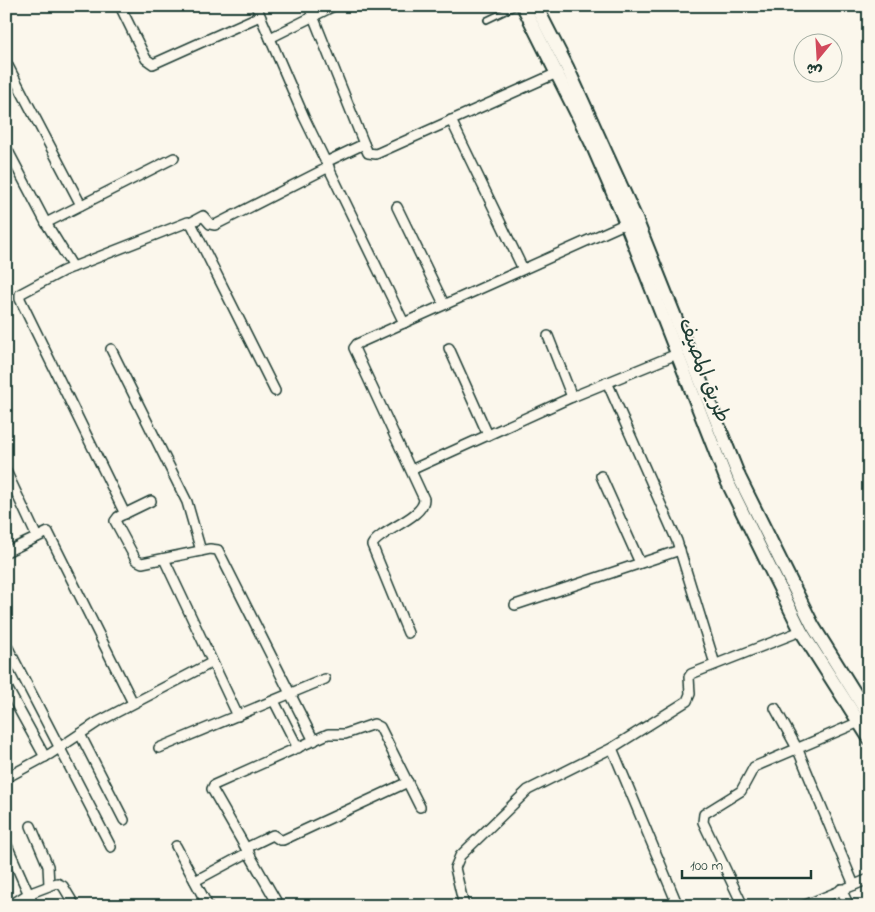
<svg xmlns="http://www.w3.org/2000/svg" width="875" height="912" font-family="'Indie Flower','Playpen Sans Arabic',sans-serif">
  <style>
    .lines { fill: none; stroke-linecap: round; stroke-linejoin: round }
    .lane-casing { stroke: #1f3d34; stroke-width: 8 }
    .street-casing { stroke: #1f3d34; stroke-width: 12 }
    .secondary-casing { stroke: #1f3d34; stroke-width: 16 }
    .lane { stroke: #fbf7ec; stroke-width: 4.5 }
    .street { stroke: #fbf7ec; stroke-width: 9 }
    .secondary { stroke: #fbf7ec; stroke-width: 12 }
    .labels { text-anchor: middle; stroke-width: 4; stroke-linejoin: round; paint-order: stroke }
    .street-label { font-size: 21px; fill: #1f3d34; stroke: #fbf7ec }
  </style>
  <rect width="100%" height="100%" fill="#fbf7ec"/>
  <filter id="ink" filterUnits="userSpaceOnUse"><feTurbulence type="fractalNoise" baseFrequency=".02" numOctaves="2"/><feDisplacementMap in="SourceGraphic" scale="10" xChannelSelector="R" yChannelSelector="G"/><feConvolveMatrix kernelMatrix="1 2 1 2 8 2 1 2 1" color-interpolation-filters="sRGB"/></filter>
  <g filter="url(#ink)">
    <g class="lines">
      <defs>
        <polyline id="lane" points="487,20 516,6"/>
        <g id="street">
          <polyline points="120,6 146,59 153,64 260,16"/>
          <polyline points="256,6 304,117 404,323"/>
          <polyline points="309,6 364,144 326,162"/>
          <polyline points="270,38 334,6"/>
          <polyline points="6,62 81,205"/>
          <polyline points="451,120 523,269"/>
          <polyline points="364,144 368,153 376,154 557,73"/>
          <polyline points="6,147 46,223 174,158"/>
          <polyline points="397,207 444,304"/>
          <polyline points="46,223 73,267"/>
          <polyline points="190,223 203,216 210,224 215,225 329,167"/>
          <polyline points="548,336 572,397"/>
          <polyline points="449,348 488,435"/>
          <polyline points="111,349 187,502 201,551"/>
          <polyline points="607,382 677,541 715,664"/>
          <polyline points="411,470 572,397 677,354"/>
          <polyline points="6,471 37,537"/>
          <polyline points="601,476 640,563"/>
          <polyline points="151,501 118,517 115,521 136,560 142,563 210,549 218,550 314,741"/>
          <polyline points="125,514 20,299 20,294 63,271 188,222 192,225 275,391"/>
          <polyline points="6,552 48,532 133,703"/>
          <polyline points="164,559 238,716"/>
          <polyline points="515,605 680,550"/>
          <path d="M408 633 372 545C380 530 424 518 424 499L354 348 357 344 631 221"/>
          <polyline points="6,644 111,847"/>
          <polyline points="6,686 45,757"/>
          <polyline points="274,701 298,748"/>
          <polyline points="775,708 798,750 854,885"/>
          <polyline points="80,734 124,820"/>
          <polyline points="159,748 325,679"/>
          <polyline points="6,778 50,754 98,722 211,663"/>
          <polyline points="31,826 48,866 49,885"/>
          <polyline points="6,843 34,906"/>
          <polyline points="176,846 208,906"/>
          <polyline points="246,848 273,835 280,840 283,840 408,782"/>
          <polyline points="195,881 249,852"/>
          <polyline points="841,889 849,906"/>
          <polyline points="9,906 28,894 57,883 63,886 75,906"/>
          <polyline points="279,906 212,789 214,785 328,734 345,734 374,724 380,727 420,807"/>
          <polyline points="464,906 455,868 460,856 528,790 612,748"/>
          <polyline points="678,906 612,748 687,701 690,694 689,677 691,674 801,631"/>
          <polyline points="743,906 703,822 704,814 741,791 754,767 864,720"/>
          <polyline points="803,906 869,879"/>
        </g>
        <g id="secondary">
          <polyline points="523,6 591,142 626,223 727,481 801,631 869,738"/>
          <polyline points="536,6 567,67 636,219 739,477 813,626 869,716"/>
        </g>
      </defs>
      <!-- lane casing -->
      <use href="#lane" class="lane-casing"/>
      <!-- street casing -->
      <use href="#street" class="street-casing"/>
      <!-- secondary casing -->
      <use href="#secondary" class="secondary-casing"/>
      <!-- lane -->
      <use href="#lane" class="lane"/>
      <!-- street -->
      <use href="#street" class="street"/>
      <!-- secondary -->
      <use href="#secondary" class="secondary"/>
    </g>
  </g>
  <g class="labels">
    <!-- street labels -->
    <g class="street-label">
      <text transform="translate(705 370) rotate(69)" y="7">طريق المصيف</text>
    </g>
  </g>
  <!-- margin -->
  <rect width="875" height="912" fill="none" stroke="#fbf7ec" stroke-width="25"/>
  <rect x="12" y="12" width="850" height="887" fill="none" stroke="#1f3d34" stroke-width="2" filter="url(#ink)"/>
  <!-- north arrow -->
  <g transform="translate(818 58) rotate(198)"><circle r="24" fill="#fbf7ec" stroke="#a3ada2"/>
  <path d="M0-4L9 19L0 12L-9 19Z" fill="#d1495b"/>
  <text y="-8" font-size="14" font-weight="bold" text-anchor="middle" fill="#1f3d34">ش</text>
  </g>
  <!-- scale -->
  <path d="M682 870v8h129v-8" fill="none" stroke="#1f3d34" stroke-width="2.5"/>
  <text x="690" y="870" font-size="15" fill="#1f3d34" stroke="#fbf7ec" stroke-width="4" paint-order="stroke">100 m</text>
</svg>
